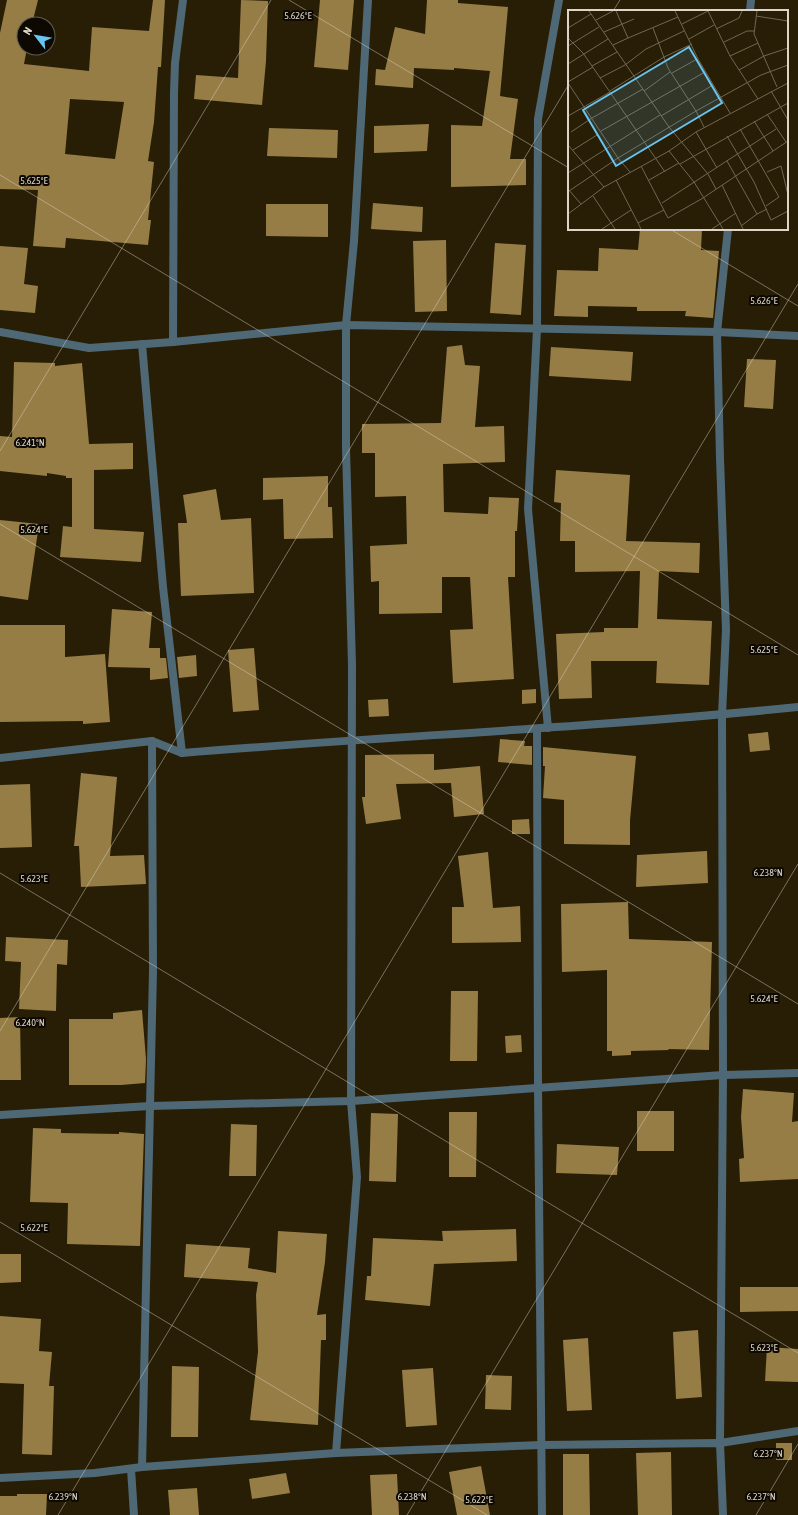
<svg xmlns="http://www.w3.org/2000/svg" width="798" height="1515" font-family="'Asap Condensed',sans-serif">
  <style>
    .building { fill: #967d46; fill-rule: evenodd }
    .lines { fill: none; stroke-linecap: round; stroke-linejoin: round }
    .minor { stroke: #4f6875; stroke-width: 8 }
    .ticks { fill: none; stroke: #ddd6c8; stroke-width: 1; stroke-opacity: 0.45 }
    .inset-road { fill: none; stroke: #706854; stroke-width: 1 }
    .view { fill: #68c4f0; fill-opacity: 0.15; stroke: #68c4f0; stroke-width: 2 }
    .inset-edge { fill: none; stroke: #ddd6c8; stroke-width: 2 }
    .ticks-label { font-size: 10px; text-anchor: middle; fill: #ddd6c8; stroke: #0d0902; stroke-width: 4; stroke-linejoin: round; paint-order: stroke }
  </style>
  <rect width="100%" height="100%" fill="#281e06"/>
  <!-- building -->
  <g class="building">
    <path d="M7 0H38L32 24H24V48H27L24 64 89 71 92 27 149 31 153 0H165L161 67H158L154 122 148 161 154 162 148 220H151L148 245 66 238 65 248 33 246 38 190 0 189V33ZM70 99 124 102 115 159 65 154Z"/>
    <polygon points="241,0 268,1 266,61 262,105 194,99 196,75 238,78"/>
    <polygon points="320,0 354,0 348,70 314,67"/>
    <polygon points="427,0 458,0 458,3 508,7 500,96 518,99 510,159 526,159 526,185 451,187 451,125 482,126 490,71 454,68 454,70 414,68 413,88 375,85 376,69 385,70 395,27 425,34"/>
    <polygon points="429,124 427,151 374,153 374,126"/>
    <polygon points="269,128 338,130 337,158 267,156"/>
    <polygon points="373,203 423,207 422,232 371,229"/>
    <polygon points="266,204 328,204 328,237 266,236"/>
    <polygon points="640,229 702,229 701,250 719,251 713,318 685,316 686,311 637,311 637,307 588,306 588,317 554,316 557,270 598,271 599,248 638,250"/>
    <polygon points="446,240 447,311 415,312 413,241"/>
    <polygon points="495,243 526,245 521,315 490,313"/>
    <polygon points="0,246 28,248 24,284 38,286 35,313 0,310"/>
    <polygon points="462,345 465,365 480,366 475,427 504,426 505,462 443,464 444,512 488,514 489,497 519,498 517,531 515,531 515,577 508,577 514,679 453,683 450,630 473,629 470,577 442,577 442,613 379,614 379,581 371,582 370,546 407,544 406,496 375,497 375,453 362,453 362,424 441,423 447,347"/>
    <polygon points="551,347 633,352 631,381 549,376"/>
    <polygon points="747,359 776,360 773,409 744,407"/>
    <polygon points="14,362 55,363 55,366 82,363 89,444 133,443 133,469 94,470 94,529 144,532 141,562 60,557 63,526 72,527 72,478 66,478 66,476 47,473 47,476 0,471 0,436 12,437"/>
    <polygon points="556,470 630,475 626,541 700,543 699,573 659,571 657,619 712,621 709,685 656,683 657,661 591,661 592,698 559,699 556,634 604,632 604,628 638,628 640,571 575,572 575,541 560,541 561,503 554,502"/>
    <polygon points="328,476 328,507 332,507 333,538 284,539 283,499 263,500 263,478"/>
    <polygon points="216,489 221,520 251,518 254,593 181,596 178,523 187,523 183,495"/>
    <polygon points="0,520 39,524 28,600 0,596"/>
    <polygon points="112,609 152,612 149,648 160,648 160,658 166,658 168,678 150,680 150,668 108,667"/>
    <polygon points="0,625 65,625 65,657 105,654 110,722 83,724 83,721 0,722"/>
    <polygon points="254,648 259,710 233,712 228,650"/>
    <polygon points="196,655 197,676 179,678 177,657"/>
    <polygon points="536,689 536,703 522,704 522,690"/>
    <polygon points="388,699 389,716 369,717 368,700"/>
    <polygon points="768,732 770,750 750,752 748,734"/>
    <polygon points="500,739 525,741 524,746 532,746 532,765 498,762"/>
    <polygon points="543,747 636,756 630,820 630,845 564,844 564,800 543,798 545,766 543,766"/>
    <polygon points="434,754 434,770 480,766 484,814 454,817 451,783 396,784 401,819 366,824 362,797 365,797 365,755"/>
    <polygon points="81,773 117,777 110,856 144,855 146,884 81,887 79,846 74,846"/>
    <polygon points="30,784 32,847 0,848 0,785"/>
    <polygon points="529,819 530,834 512,834 512,820"/>
    <polygon points="707,851 708,883 636,887 637,855"/>
    <polygon points="488,852 493,908 520,906 521,942 452,943 452,907 464,907 458,856"/>
    <polygon points="628,902 629,939 712,942 709,1050 668,1049 669,1050 631,1051 631,1055 612,1056 612,1051 607,1051 607,970 562,972 561,904"/>
    <polygon points="6,937 68,940 67,965 57,964 56,1011 19,1009 21,962 5,961"/>
    <polygon points="451,991 478,991 477,1061 450,1061"/>
    <polygon points="142,1010 146,1059 145,1083 121,1085 69,1085 69,1019 113,1019 113,1013"/>
    <polygon points="20,1017 21,1080 0,1080 0,1018"/>
    <polygon points="521,1035 522,1052 506,1053 505,1036"/>
    <polygon points="743,1089 794,1093 792,1122 798,1121 798,1179 740,1182 739,1159 744,1158 741,1117"/>
    <rect x="637" y="1111" width="37" height="40"/>
    <polygon points="449,1112 477,1112 476,1177 449,1177"/>
    <polygon points="371,1113 398,1114 396,1182 369,1181"/>
    <polygon points="231,1124 257,1125 256,1176 229,1176"/>
    <polygon points="33,1128 61,1129 61,1133 119,1134 119,1132 144,1134 140,1246 67,1244 68,1203 30,1202"/>
    <polygon points="557,1144 619,1147 617,1175 556,1173"/>
    <polygon points="516,1229 517,1261 434,1264 430,1306 365,1300 367,1276 371,1276 373,1238 443,1241 442,1231"/>
    <polygon points="278,1231 327,1234 325,1262 317,1315 326,1314 326,1340 321,1340 318,1425 250,1420 258,1352 256,1295 258,1282 184,1277 186,1244 250,1248 248,1268 276,1273"/>
    <polygon points="0,1254 21,1254 21,1282 0,1283"/>
    <polygon points="740,1287 798,1287 798,1311 740,1312"/>
    <polygon points="0,1316 41,1319 39,1351 52,1352 49,1386 54,1386 52,1455 22,1454 24,1384 0,1383"/>
    <polygon points="698,1330 702,1397 676,1399 673,1332"/>
    <polygon points="588,1338 592,1410 567,1411 563,1340"/>
    <polygon points="767,1347 798,1349 798,1382 765,1381"/>
    <polygon points="172,1366 199,1367 198,1437 171,1437"/>
    <polygon points="433,1368 437,1425 406,1427 402,1370"/>
    <polygon points="486,1375 512,1376 511,1410 485,1409"/>
    <rect x="776" y="1443" width="16" height="17"/>
    <polygon points="671,1452 672,1515 638,1515 636,1453"/>
    <polygon points="563,1454 589,1454 590,1515 563,1515"/>
    <polygon points="481,1466 490,1515 457,1515 449,1472"/>
    <polygon points="286,1473 290,1493 252,1499 249,1479"/>
    <polygon points="397,1474 399,1515 372,1515 370,1475"/>
    <polygon points="197,1488 199,1515 170,1515 168,1490"/>
    <polygon points="17,1494 47,1494 46,1515 0,1515 0,1496 17,1496"/>
  </g>
  <g class="lines">
    <!-- minor -->
    <g class="minor">
      <polyline points="750,11 751,0"/>
      <polyline points="728,229 717,332 798,336"/>
      <polyline points="0,332 89,348 173,342 346,325 717,332 720,458 726,630 722,715 723,1075 720,1443 798,1431"/>
      <polyline points="173,342 174,93 175,63 183,0"/>
      <polyline points="142,344 163,587 182,753"/>
      <polyline points="548,728 528,509 537,329 538,119 559,0"/>
      <polyline points="537,729 538,1088 542,1515"/>
      <path d="M0 758 152 741 182 753C387 736 593 728 798 707"/>
      <polyline points="0,1115 150,1106 351,1101 723,1075 798,1073"/>
      <polyline points="336,1453 357,1177 351,1101 352,665 346,449 346,325 354,241 368,0"/>
      <polyline points="142,1467 153,971 152,741"/>
      <polyline points="131,1469 134,1515"/>
      <polyline points="0,1478 95,1473 142,1467 336,1453 541,1445 720,1443 723,1515"/>
    </g>
  </g>
  <!-- ticks -->
  <path class="ticks" d="M289 0 569 168M613 11 620 0M0 175 798 655M670 229 798 306M0 451 271 0M0 524 798 1004M0 873 798 1353M0 1031 569 84M0 1222 487 1515M58 1515 798 284M407 1515 798 864M756 1515 798 1444"/>
  <!-- overview -->
  <g transform="translate(568 10)">
    <rect width="220" height="220" fill="#281e06"/>
    <path class="inset-road" d="M21 1 101 117 140 164 148 179M107 1 130 49 162 103M140 1 162 46 190 89M189 1 186 24 209 77M188 6 220 11M28 10 45 1M114 14 140 1M0 18 23 4M148 19 171 8 174 1M36 22 66 9M0 28 15 43 97 162M60 28 110 7M121 29 146 15M156 32 179 21H186M45 35 60 28 48 1M0 36 31 17M162 46 190 33M0 54 40 29M24 56 49 42M171 60 196 46 220 38M104 63 129 49M32 68 57 55 78 39 116 21M0 72 25 57M0 73 50 148 1 181M42 81 96 47 124 34M76 81 102 62M203 81 220 110M199 104 218 132M0 106 42 82M93 106 145 75M24 108 75 79M186 111 205 141M136 117 128 101 193 65 220 55M172 119 211 187 198 196M33 121 137 62M3 122 24 108M128 122 149 158M159 126 186 172 203 210 220 201M0 135 36 177M5 140 29 125M101 141 126 172 155 219M159 151 189 204 199 199M112 154 220 93M73 156 100 208 135 188 220 131M62 162 50 148 128 101 100 58 85 18M199 162 213 156 220 185M0 163 92 105M48 170 70 213M81 170 111 153M154 175 175 219M0 179 13 194M25 186 47 219M94 193 208 119M0 204 36 177 101 141 128 122 220 73M173 216 189 204M34 219 63 200M73 219 70 213 96 200M144 219 168 203"/>
    <path class="view" d="M121 37 154 93 48 156 15 100Z"/>
    <rect width="220" height="220" class="inset-edge"/>
  </g>
  <g class="ticks-label">
    <text x="298" y="19">5.626°E</text>
    <text x="34" y="184">5.625°E</text>
    <text x="764" y="304">5.626°E</text>
    <text x="30" y="446">6.241°N</text>
    <text x="34" y="533">5.624°E</text>
    <text x="764" y="653">5.625°E</text>
    <text x="768" y="876">6.238°N</text>
    <text x="34" y="882">5.623°E</text>
    <text x="764" y="1002">5.624°E</text>
    <text x="30" y="1026">6.240°N</text>
    <text x="34" y="1231">5.622°E</text>
    <text x="764" y="1351">5.623°E</text>
    <text x="768" y="1457">6.237°N</text>
    <text x="63" y="1500">6.239°N</text>
    <text x="412" y="1500">6.238°N</text>
    <text x="761" y="1500">6.237°N</text>
    <text x="479" y="1503">5.622°E</text>
  </g>
  <!-- north arrow -->
  <g transform="translate(36 36) rotate(301)"><circle r="19" fill="#0d0902" stroke="#605b51"/>
  <path d="M0-3L7 15L0 10L-7 15Z" fill="#68c4f0"/>
  <text y="-6" font-size="11" font-weight="bold" text-anchor="middle" fill="#ddd6c8">N</text>
  </g>
</svg>
